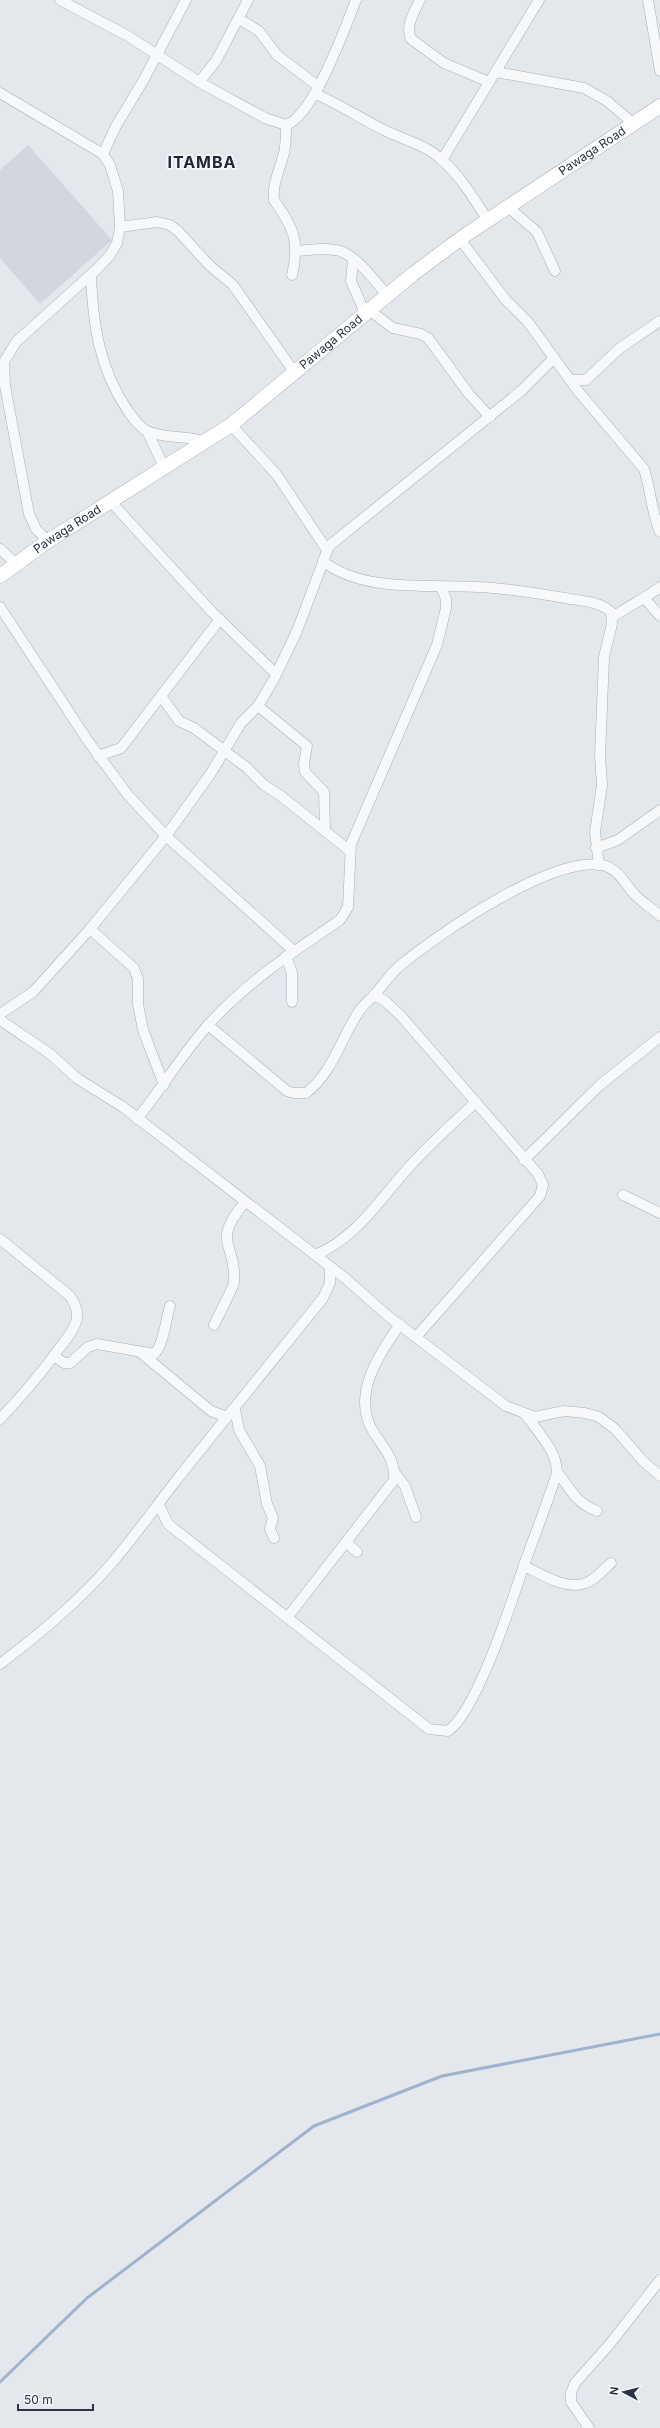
<svg xmlns="http://www.w3.org/2000/svg" width="660" height="2428" font-family="Inter,sans-serif">
  <style>
    .built { fill: #d2d6de }
    .lines { fill: none; stroke-linecap: round; stroke-linejoin: round }
    .stream { stroke: #9fb4cc; stroke-width: 3 }
    .street-casing { stroke: #a9aeb7; stroke-width: 11 }
    .secondary-casing { stroke: #a9aeb7; stroke-width: 15 }
    .street { stroke: #f7f8fa; stroke-width: 10 }
    .secondary { stroke: #fff; stroke-width: 14 }
    .labels { text-anchor: middle; stroke-width: 4; stroke-linejoin: round; paint-order: stroke }
    .street-label { font-size: 12px; fill: #2b3445; stroke: #f4f6f9 }
    .district-label { font-size: 16px; font-weight: bold; letter-spacing: 1px; fill: #1d2536; stroke: #f4f6f9 }
  </style>
  <rect width="100%" height="100%" fill="#e4e7ec"/>
  <!-- built -->
  <polygon class="built" points="28,145 112,240 40,304 0,258 0,170"/>
  <g class="lines">
    <!-- stream -->
    <polyline class="stream" points="0,2382 87,2298 314,2126 442,2076 660,2034"/>
    <defs>
      <g id="street">
        <path d="M60 0 128 36 199 82 265 118 286 125C314 115 345 28 356 0"/>
        <path d="M420 0C414 12 405 26 411 39L444 63 489 82"/>
        <polyline points="648,0 660,71"/>
        <polyline points="239,19 259,31 277,55 319,87"/>
        <polyline points="496,72 584,88 607,101 634,124"/>
        <polyline points="199,82 216,61 248,0"/>
        <polyline points="0,93 103,154 110,165 118,191 120,227 117,243 110,255 97,269 16,342 4,362 5,386 29,514 36,529 48,541"/>
        <path d="M316 94C340 105 362 119 386 131 405 140 426 145 442 160 461 177 475 200 488 221"/>
        <path d="M286 125C286 134 286 144 284 153 280 169 272 184 274 200 293 227 300 241 292 275"/>
        <polyline points="103,154 116,126 143,81 186,0"/>
        <polyline points="442,160 539,0"/>
        <polyline points="508,207 537,232 555,271"/>
        <polyline points="120,227 157,222 170,225 178,231 209,265 233,285 295,373"/>
        <path d="M460 239 505 299 528 322 578 391 644 469C651 490 651 511 660 532"/>
        <path d="M297 251C310 250 327 247 340 251 358 257 374 280 386 294"/>
        <polyline points="353,260 351,281 365,313"/>
        <path d="M91 275C93 324 99 369 128 411 133 418 139 427 147 431 164 439 185 435 203 441"/>
        <polyline points="369,310 393,328 421,334 428,338 469,394 490,417"/>
        <polyline points="570,380 586,380 620,348 660,321"/>
        <polyline points="231,425 277,475 327,550"/>
        <polyline points="147,431 164,467"/>
        <polyline points="111,502 212,612 276,674"/>
        <polyline points="0,549 16,564"/>
        <path d="M323 561C362 593 430 584 478 587 508 588 536 593 565 598 581 601 599 601 611 612L612 624 604 657 600 756 602 785 595 832 599 865"/>
        <polyline points="645,599 660,616"/>
        <polyline points="0,607 88,741 128,795 166,836 294,951"/>
        <path d="M613 617C628 606 645 599 660 587"/>
        <polyline points="161,696 179,721 194,728 246,767 264,785 281,796 350,851"/>
        <polyline points="258,706 307,746 304,763 305,772 324,792 325,831"/>
        <polyline points="98,756 121,748 220,619"/>
        <polyline points="596,848 618,840 660,810"/>
        <polyline points="90,929 134,968 138,979 138,1004 143,1030 164,1085"/>
        <polyline points="286,956 292,973 292,1002"/>
        <polyline points="374,995 385,1001 401,1016 538,1174 543,1185 540,1196 416,1337"/>
        <polyline points="0,1014 33,992 90,929 166,836 211,773 241,723 258,706 274,679 297,631 329,546 521,391 553,359"/>
        <polyline points="0,1020 49,1053 78,1079 123,1107 345,1278 388,1316 506,1406 535,1417 564,1411 585,1413 599,1417 615,1429 643,1461 660,1476"/>
        <path d="M208 1025 287 1091 294 1093H306C333 1073 341 1037 360 1010 364 1004 371 999 376 993 385 982 392 972 402 964 441 932 552 856 602 865 618 868 625 884 635 895 643 903 652 908 660 916"/>
        <path d="M137 1119C162 1088 183 1053 209 1024 247 982 294 951 340 920L348 907 351 844 437 645 446 608V599L441 587"/>
        <polyline points="524,1160 600,1085 660,1037"/>
        <polyline points="623,1195 660,1213"/>
        <path d="M0 1239 70 1296C75 1303 79 1312 76 1322 73 1332 64 1342 58 1350 40 1375 21 1397 0 1419"/>
        <path d="M315 1255C353 1240 376 1205 402 1175 424 1149 451 1125 476 1102"/>
        <path d="M214 1325C217 1318 234 1286 234 1283 237 1242 210 1244 245 1202"/>
        <polyline points="141,1353 211,1411 227,1417"/>
        <path d="M54 1356 64 1363H70L88 1347 97 1344 154 1354C163 1348 166 1318 170 1306"/>
        <polyline points="235,1409 239,1430 260,1466 267,1504 273,1518 270,1529 274,1538"/>
        <path d="M557 1472C572 1490 574 1502 597 1511"/>
        <polyline points="395,1473 405,1486 416,1517"/>
        <path d="M159 1505 168 1524 429 1729 448 1731C477 1711 512 1601 524 1565 535 1535 546 1506 556 1476 561 1455 537 1431 525 1414"/>
        <path d="M357 1552 348 1544 349 1538 394 1480C396 1461 384 1448 374 1433 350 1396 379 1355 400 1324"/>
        <path d="M524 1566C541 1574 567 1591 586 1583 595 1580 604 1569 611 1563"/>
        <polyline points="287,1618 349,1538"/>
        <path d="M0 1664C40 1634 79 1601 112 1563 134 1537 154 1509 175 1482 224 1420 274 1359 323 1298L330 1283V1267"/>
        <polyline points="589,2428 571,2402 571,2393 575,2383 609,2345 660,2280"/>
      </g>
      <g id="secondary">
        <path id="s1" d="M0 576 48 541 231 425 413 274 464 236 660 106"/>
      </g>
    </defs>
    <!-- street casing -->
    <use href="#street" class="street-casing"/>
    <!-- secondary casing -->
    <use href="#secondary" class="secondary-casing"/>
    <!-- street -->
    <use href="#street" class="street"/>
    <!-- secondary -->
    <use href="#secondary" class="secondary"/>
  </g>
  <g class="labels">
    <!-- street labels -->
    <g class="street-label">
      <text dy="4" stroke="none"><textPath href="#s1" startOffset="730">Pawaga Road</textPath></text>
      <text dy="4" stroke="none"><textPath href="#s1" startOffset="406">Pawaga Road</textPath></text>
      <text dy="4" stroke="none"><textPath href="#s1" startOffset="82">Pawaga Road</textPath></text>
    </g>
    <!-- district labels -->
    <g class="district-label">
      <text x="202" y="168">ITAMBA</text>
    </g>
  </g>
  <!-- north arrow -->
  <g transform="translate(624 2392) rotate(277)" stroke="#f4f6f9" stroke-width="3" paint-order="stroke">
  <path d="M0-3L7 15L0 10L-7 15Z" fill="#2b3445"/>
  <text y="-6" font-size="11" font-weight="bold" text-anchor="middle" fill="#2b3445">N</text>
  </g>
  <!-- scale -->
  <path d="M18 2404v6h75v-6" fill="none" stroke="#2b3445" stroke-width="2"/>
  <text x="24" y="2404" font-size="12" fill="#2b3445" stroke="#f4f6f9" stroke-width="3" paint-order="stroke">50 m</text>
</svg>
